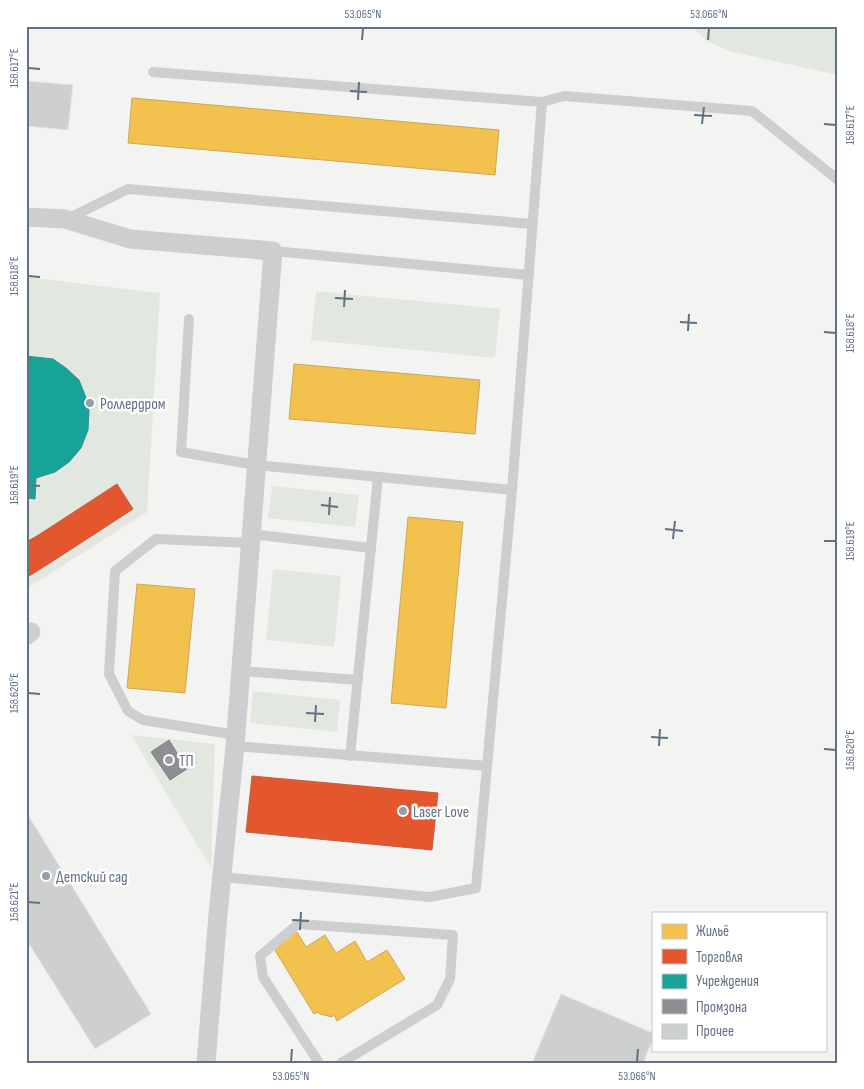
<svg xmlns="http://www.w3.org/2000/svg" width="864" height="1089" font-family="'Sofia Sans Condensed',sans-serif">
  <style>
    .green { fill: #e2e7e0 }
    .homes { fill: #f2c14e; stroke: #c7a95e }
    .shops { fill: #e4572e; stroke: #bd5e48 }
    .public { fill: #17a398; stroke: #2e9492 }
    .industry { fill: #8d8d92; stroke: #80848e }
    .building { fill: #ced0d0; stroke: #e2e3e2 }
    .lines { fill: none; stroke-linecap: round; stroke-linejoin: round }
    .service { stroke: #cdcecf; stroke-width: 10 }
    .minor { stroke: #cdcecf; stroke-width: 19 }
    .ticks { fill: none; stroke: #627084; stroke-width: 2 }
    .poi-dot { fill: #959eaa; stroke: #fff; stroke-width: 2 }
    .labels { text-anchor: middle; stroke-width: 5; stroke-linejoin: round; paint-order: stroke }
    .poi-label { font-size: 16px; fill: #627084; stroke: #fff; text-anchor: start }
    .neatline { fill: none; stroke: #627084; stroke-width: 2 }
    .ticks-label { font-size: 12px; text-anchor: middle; fill: #627084 }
  </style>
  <rect width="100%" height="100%" fill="#f3f4f2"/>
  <!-- green -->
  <g class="green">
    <polygon points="691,26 838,26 838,75 728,51 707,41"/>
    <polygon points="26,277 160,293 147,512 26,589"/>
    <polygon points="316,291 500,309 495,358 311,340"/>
    <polygon points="272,486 359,495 355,527 268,518"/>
    <polygon points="273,569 341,576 334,647 266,640"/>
    <polygon points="253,691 340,700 337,732 250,723"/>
    <polygon points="131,735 215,744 211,868"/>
  </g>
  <!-- homes -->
  <g class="homes">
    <polygon points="132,98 499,130 495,175 128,143"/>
    <polygon points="294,364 480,380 475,434 289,419"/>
    <polygon points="408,517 463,522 446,708 391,703"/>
    <polygon points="137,584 195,589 185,693 127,688"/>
    <polygon points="297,932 306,947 325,935 336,953 355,941 367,962 387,950 405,979 337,1021 334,1015 332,1017 320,1014 318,1012 314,1014 273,947"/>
  </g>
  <!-- shops -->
  <g class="shops">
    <polygon points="117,484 133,509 53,561 37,536"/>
    <polygon points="37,536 53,561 26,578 26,542"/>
    <polygon points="252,776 438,793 432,850 246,832"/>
  </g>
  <!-- public -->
  <polygon class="public" points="26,356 53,359 66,368 79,380 85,395 89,411 88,430 81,448 69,462 55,472 36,478 35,499 26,498"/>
  <!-- industry -->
  <polygon class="industry" points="169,740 187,769 170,780 151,752"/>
  <!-- building -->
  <g class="building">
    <polygon points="28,81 73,85 68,130 26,126"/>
    <polygon points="26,812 151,1014 95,1049 26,939"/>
    <polygon points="561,994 653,1033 653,1039 643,1063 532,1063"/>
  </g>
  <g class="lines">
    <!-- service -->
    <g class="service">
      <polyline points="153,72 542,102 512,490 476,888 430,897 222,877"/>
      <polyline points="542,102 564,96 752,111 838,180"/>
      <polyline points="67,219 128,189 532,224"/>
      <polyline points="273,251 529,275"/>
      <polyline points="189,319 181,452 256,465 512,490"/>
      <polyline points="251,534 371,548"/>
      <polyline points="241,671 358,680"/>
      <polyline points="236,735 143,720 128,711 109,674 115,571 156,539 250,543"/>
      <polyline points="235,746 487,766"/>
      <polyline points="350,756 378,477"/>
      <polyline points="319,1063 263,977 260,956 298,924 453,935 450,979 437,1005 341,1063"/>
    </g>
    <!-- minor -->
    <g class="minor">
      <polyline points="26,217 65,219 130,239 273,251 235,746 218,914 206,1063"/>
      <polyline points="26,636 31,632"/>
    </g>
  </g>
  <!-- ticks -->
  <path class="ticks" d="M362 40 363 28M708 40 709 28M28 68 40 69M350 91 367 92M358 100 359 82M694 115 712 116M702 124 704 107M824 124 836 125M28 276 40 277M335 298 353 299M344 307 345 290M680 322 697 323M688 331 689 314M824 332 836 333M28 485 40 486M321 505 338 507M329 515 330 497M665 529 683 531M673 539 675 521M824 541H836M28 693 40 694M306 713 324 714M315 722 316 705M651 737 668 738M659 746 660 729M824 749 836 750M28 902 40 903M292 920 309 921M300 930 301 912M291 1062 292 1049M637 1062 638 1049"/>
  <!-- markers -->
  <g class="poi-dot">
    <circle cx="90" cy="403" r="5"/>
    <circle cx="169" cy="760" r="5"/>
    <circle cx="403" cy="811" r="5"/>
    <circle cx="46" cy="876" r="5"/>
  </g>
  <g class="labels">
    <!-- poi labels -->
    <g class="poi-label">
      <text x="100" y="409">Роллердром</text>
      <text x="179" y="766">ТП</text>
      <text x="413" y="817">Laser Love</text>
      <text x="56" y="882">Детский сад</text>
    </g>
  </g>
  <!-- border -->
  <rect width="864" height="1089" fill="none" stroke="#ffffff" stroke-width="55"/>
  <!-- legend -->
  <rect x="652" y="912" width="175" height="140" fill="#ffffff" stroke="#c0c6ce"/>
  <rect x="662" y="924" width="25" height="15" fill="#f2c14e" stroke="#c0c6ce"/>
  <text x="696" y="936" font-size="15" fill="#627084">Жильё</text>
  <rect x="662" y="949" width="25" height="15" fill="#e4572e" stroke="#c0c6ce"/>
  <text x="696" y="962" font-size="15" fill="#627084">Торговля</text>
  <rect x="662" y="974" width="25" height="15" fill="#17a398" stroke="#c0c6ce"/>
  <text x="696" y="986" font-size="15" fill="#627084">Учреждения</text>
  <rect x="662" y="999" width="25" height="15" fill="#8d8d92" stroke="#c0c6ce"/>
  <text x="696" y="1012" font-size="15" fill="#627084">Промзона</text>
  <rect x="662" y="1024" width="25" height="15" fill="#ced0d0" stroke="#c0c6ce"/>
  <text x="696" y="1036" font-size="15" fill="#627084">Прочее</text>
  <rect x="28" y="28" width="808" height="1034" class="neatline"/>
  <g class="ticks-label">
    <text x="363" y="18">53.065°N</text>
    <text x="709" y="18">53.066°N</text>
    <text transform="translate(14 68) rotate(-90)" y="4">158.617°E</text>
    <text transform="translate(850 125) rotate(-90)" y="4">158.617°E</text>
    <text transform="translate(14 276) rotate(-90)" y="4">158.618°E</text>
    <text transform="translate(850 333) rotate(-90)" y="4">158.618°E</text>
    <text transform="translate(14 485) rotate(-90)" y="4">158.619°E</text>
    <text transform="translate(850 541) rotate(-90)" y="4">158.619°E</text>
    <text transform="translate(14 693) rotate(-90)" y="4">158.620°E</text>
    <text transform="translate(850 750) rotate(-90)" y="4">158.620°E</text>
    <text transform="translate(14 902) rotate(-90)" y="4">158.621°E</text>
    <text x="291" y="1080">53.065°N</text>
    <text x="637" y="1080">53.066°N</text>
  </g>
</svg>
